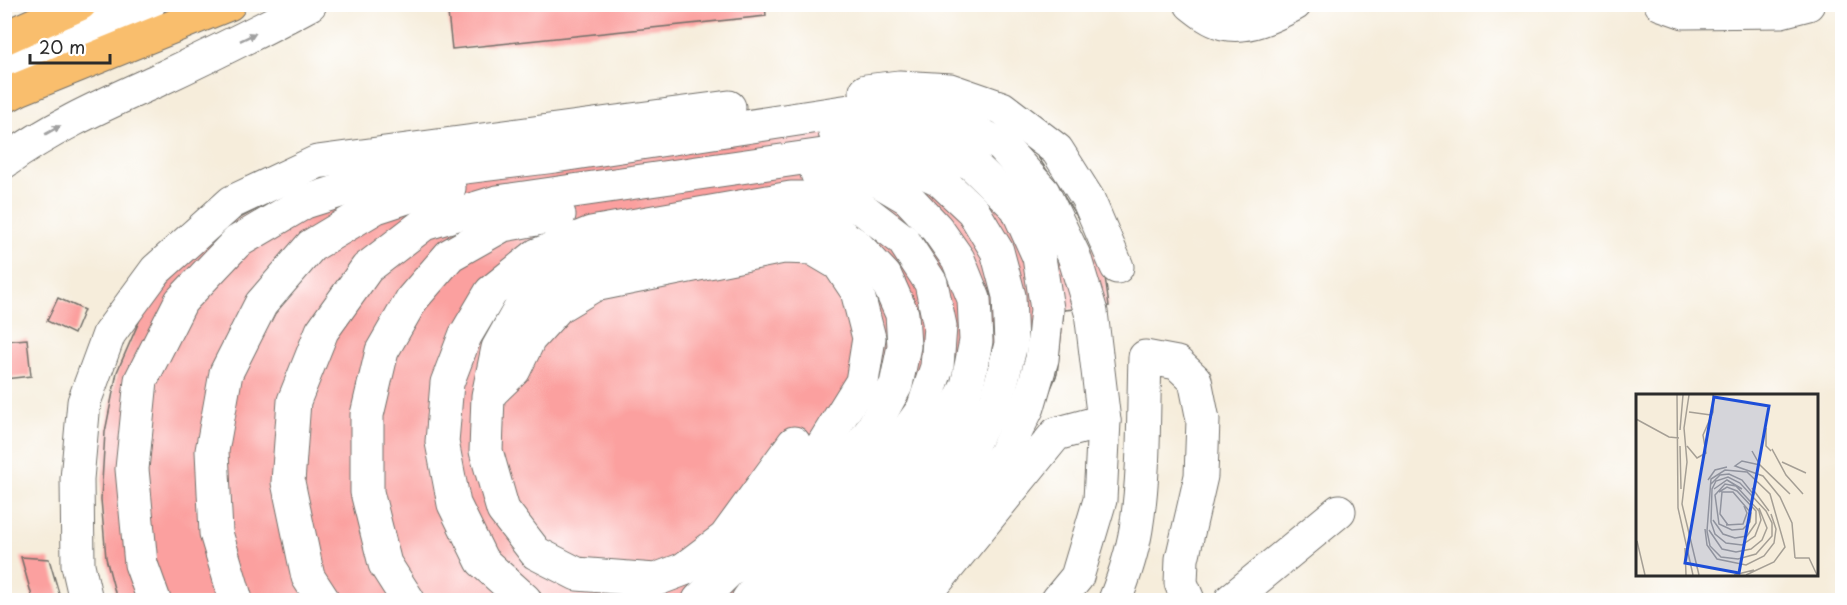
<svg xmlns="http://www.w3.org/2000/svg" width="1847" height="605" font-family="'Playpen Sans',sans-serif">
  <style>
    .building { fill: #fba09f }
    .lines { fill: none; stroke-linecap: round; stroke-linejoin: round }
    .minor-casing { stroke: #726f69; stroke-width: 35 }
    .major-casing { stroke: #726f69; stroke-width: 35 }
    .minor { stroke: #fff; stroke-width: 33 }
    .major { stroke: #f9be6d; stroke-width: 33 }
    .oneway { fill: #a0a0a0 }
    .inset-road { fill: none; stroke: #a59f95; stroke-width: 1.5 }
    .view { fill: #1d4ed8; fill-opacity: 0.15; stroke: #1d4ed8; stroke-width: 3 }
    .inset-edge { fill: none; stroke: #2b2b2b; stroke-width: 3 }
  </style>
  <rect width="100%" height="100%" fill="#fff"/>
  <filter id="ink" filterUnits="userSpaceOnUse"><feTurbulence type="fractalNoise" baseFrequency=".0167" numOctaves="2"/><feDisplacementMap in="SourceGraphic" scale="12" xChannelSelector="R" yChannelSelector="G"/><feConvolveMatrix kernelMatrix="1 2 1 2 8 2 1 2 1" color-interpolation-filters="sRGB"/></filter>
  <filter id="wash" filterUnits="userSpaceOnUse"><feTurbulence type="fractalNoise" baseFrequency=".008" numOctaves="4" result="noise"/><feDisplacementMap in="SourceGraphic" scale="24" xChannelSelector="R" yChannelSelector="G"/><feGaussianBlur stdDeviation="1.35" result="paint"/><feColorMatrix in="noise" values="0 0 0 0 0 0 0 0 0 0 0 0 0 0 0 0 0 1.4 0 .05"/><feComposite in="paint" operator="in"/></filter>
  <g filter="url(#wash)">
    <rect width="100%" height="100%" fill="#f6eddb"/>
    <g id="blocks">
      <!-- building -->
      <g class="building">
        <polygon points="447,4 765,4 766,16 452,49"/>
        <polygon points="983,114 1031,146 1080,221 1105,277 1109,306 1064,310 1057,374 1027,444 898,600 117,600 106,558 101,499 105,432 117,372 145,308 211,233 308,183 392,163"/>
        <polygon points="58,298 84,310 74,334 47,321"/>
        <polygon points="27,339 31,376 5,379 5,341"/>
        <polygon points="21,557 49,559 61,600 33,600"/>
      </g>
    </g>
  </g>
  <g filter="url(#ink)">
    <use href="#blocks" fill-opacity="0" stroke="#726f69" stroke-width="1.5"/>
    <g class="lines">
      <defs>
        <g id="minor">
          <path d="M1191 4C1201 12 1211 20 1223 23 1248 29 1274 15 1295 4"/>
          <polyline points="1661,4 1684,12 1781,11 1808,4"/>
          <polyline points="4,66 37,48 149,4"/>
          <polyline points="866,91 899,87 950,90 1002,108 1057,150 1088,199 1117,267"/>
          <polyline points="835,132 863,128 918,138 972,164 1017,208 1039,257 1047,309 1042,359 1028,407 1004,455 884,600"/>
          <path d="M4 162C54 126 103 105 158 80 209 56 260 31 310 4"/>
          <polyline points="489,394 514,370 529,339 559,306 594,285 783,247 812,248 839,264 857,291 869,338 862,382 821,448 736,564 699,600"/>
          <polyline points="86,600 78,565 77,479 84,402 109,334 156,270 232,202 317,162 729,107"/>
          <polyline points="154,600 141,564 132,469 141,380 181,301 237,242 305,202 384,177 555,156 883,106 950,119 1001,145 1043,192 1074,256 1091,312 1104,421 1100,500 1077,577 1058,600"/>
          <polyline points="236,600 216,533 212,451 226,373 261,304 311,246 376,207 425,191 449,188"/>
          <polyline points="323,600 308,577 288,482 294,401 322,331 367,268 424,224 497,202 851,151 897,159 939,179 973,211 997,251 1009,296 1011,344 997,399 971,446 848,600"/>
          <polyline points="408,600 385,564 367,492 367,415 382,351 412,299 450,255 503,225 559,215"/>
          <polyline points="525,600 482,561 454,504 442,442 447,383 465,336 491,292 537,255 591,233 791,198 834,198 864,210 903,240 931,283 940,326 937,367 923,409 786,600"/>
          <polyline points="748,600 871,431 896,385 904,346 902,314 885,276 856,245 827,226 801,221 583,263 549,282 521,307 498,348 488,396 486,451 503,510 536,553 577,574 655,580 684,569 725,538 794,443"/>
          <polyline points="810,600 946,429 967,386 976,341 974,299 958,259 937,229 908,198 879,181 836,169 817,173"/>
          <polyline points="921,600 1056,434 1104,421"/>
          <path d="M1115 600C1124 577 1132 554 1136 529 1145 473 1143 414 1145 357L1177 363 1195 380 1203 420 1201 476 1182 559 1181 583 1188 600"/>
          <polyline points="1231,600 1339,511"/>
        </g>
        <g id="major">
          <polyline points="4,38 80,4"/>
          <polyline points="4,97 19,89 229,4"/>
        </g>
      </defs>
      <!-- minor casing -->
      <use href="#minor" class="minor-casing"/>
      <!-- major casing -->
      <use href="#major" class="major-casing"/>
      <!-- minor -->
      <use href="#minor" class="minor"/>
      <!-- major -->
      <use href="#major" class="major"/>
    </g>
    <!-- one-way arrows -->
    <defs><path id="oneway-solid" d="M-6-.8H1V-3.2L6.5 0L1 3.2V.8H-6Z" transform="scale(1.5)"/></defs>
    <g class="oneway">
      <use href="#oneway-solid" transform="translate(248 37) rotate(-26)"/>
      <use href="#oneway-solid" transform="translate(53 130) rotate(-29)"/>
    </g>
  </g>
  <!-- overview -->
  <g transform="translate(1636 394)">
    <rect width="182" height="182" fill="#f6eddb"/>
    <path class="inset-road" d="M41 1 42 114 57 181M53 1 48 34 51 68 46 110 63 181M53 18 75 21M0 25 33 43 43 44M130 34V52L135 57M44 36 47 1M44 52 45 95M51 52 61 64 70 59 67 41 77 18V1M116 57 124 71 154 100M138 59 136 55 150 81 167 100M146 68 170 79M124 71 106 67 99 72 127 82 144 103 156 129 159 164M72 86 79 76 91 73M75 90 84 81 93 80 106 86 118 101M116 94 133 117M78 95 91 86 106 95M77 126 87 140 99 144 111 142 120 129V117L101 97 91 93 83 98M90 131 107 130 111 119 108 112M92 131 84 120 86 98H97L115 119 114 128 107 135 96 136 83 130 79 101 89 90 100 92 123 117 125 126 119 142 106 151 90 149 79 140 75 128 76 95 80 87 92 83 104 89 130 117 136 129V142L120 160 102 165 85 163 74 152 71 137 75 85 89 76 111 78 134 100 149 153 138 168 110 181M69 135 71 151 81 165 110 171 128 162 138 149 140 135 135 120M73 136 86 155 100 158 115 155 126 146 131 134 123 114M1 147 9 181M49 154 50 181M159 164H173L181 181M98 181 118 176"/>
    <path class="view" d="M78 3 133 12 103 179 49 169Z"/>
    <rect width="182" height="182" class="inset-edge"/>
  </g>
  <!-- margin -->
  <rect width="1847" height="605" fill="none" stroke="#fff" stroke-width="24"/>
  <!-- scale -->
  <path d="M30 54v9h80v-9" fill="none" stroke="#2b2b2b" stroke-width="3"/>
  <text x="39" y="54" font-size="18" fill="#2b2b2b" stroke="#ffffff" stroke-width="4.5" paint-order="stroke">20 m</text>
</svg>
